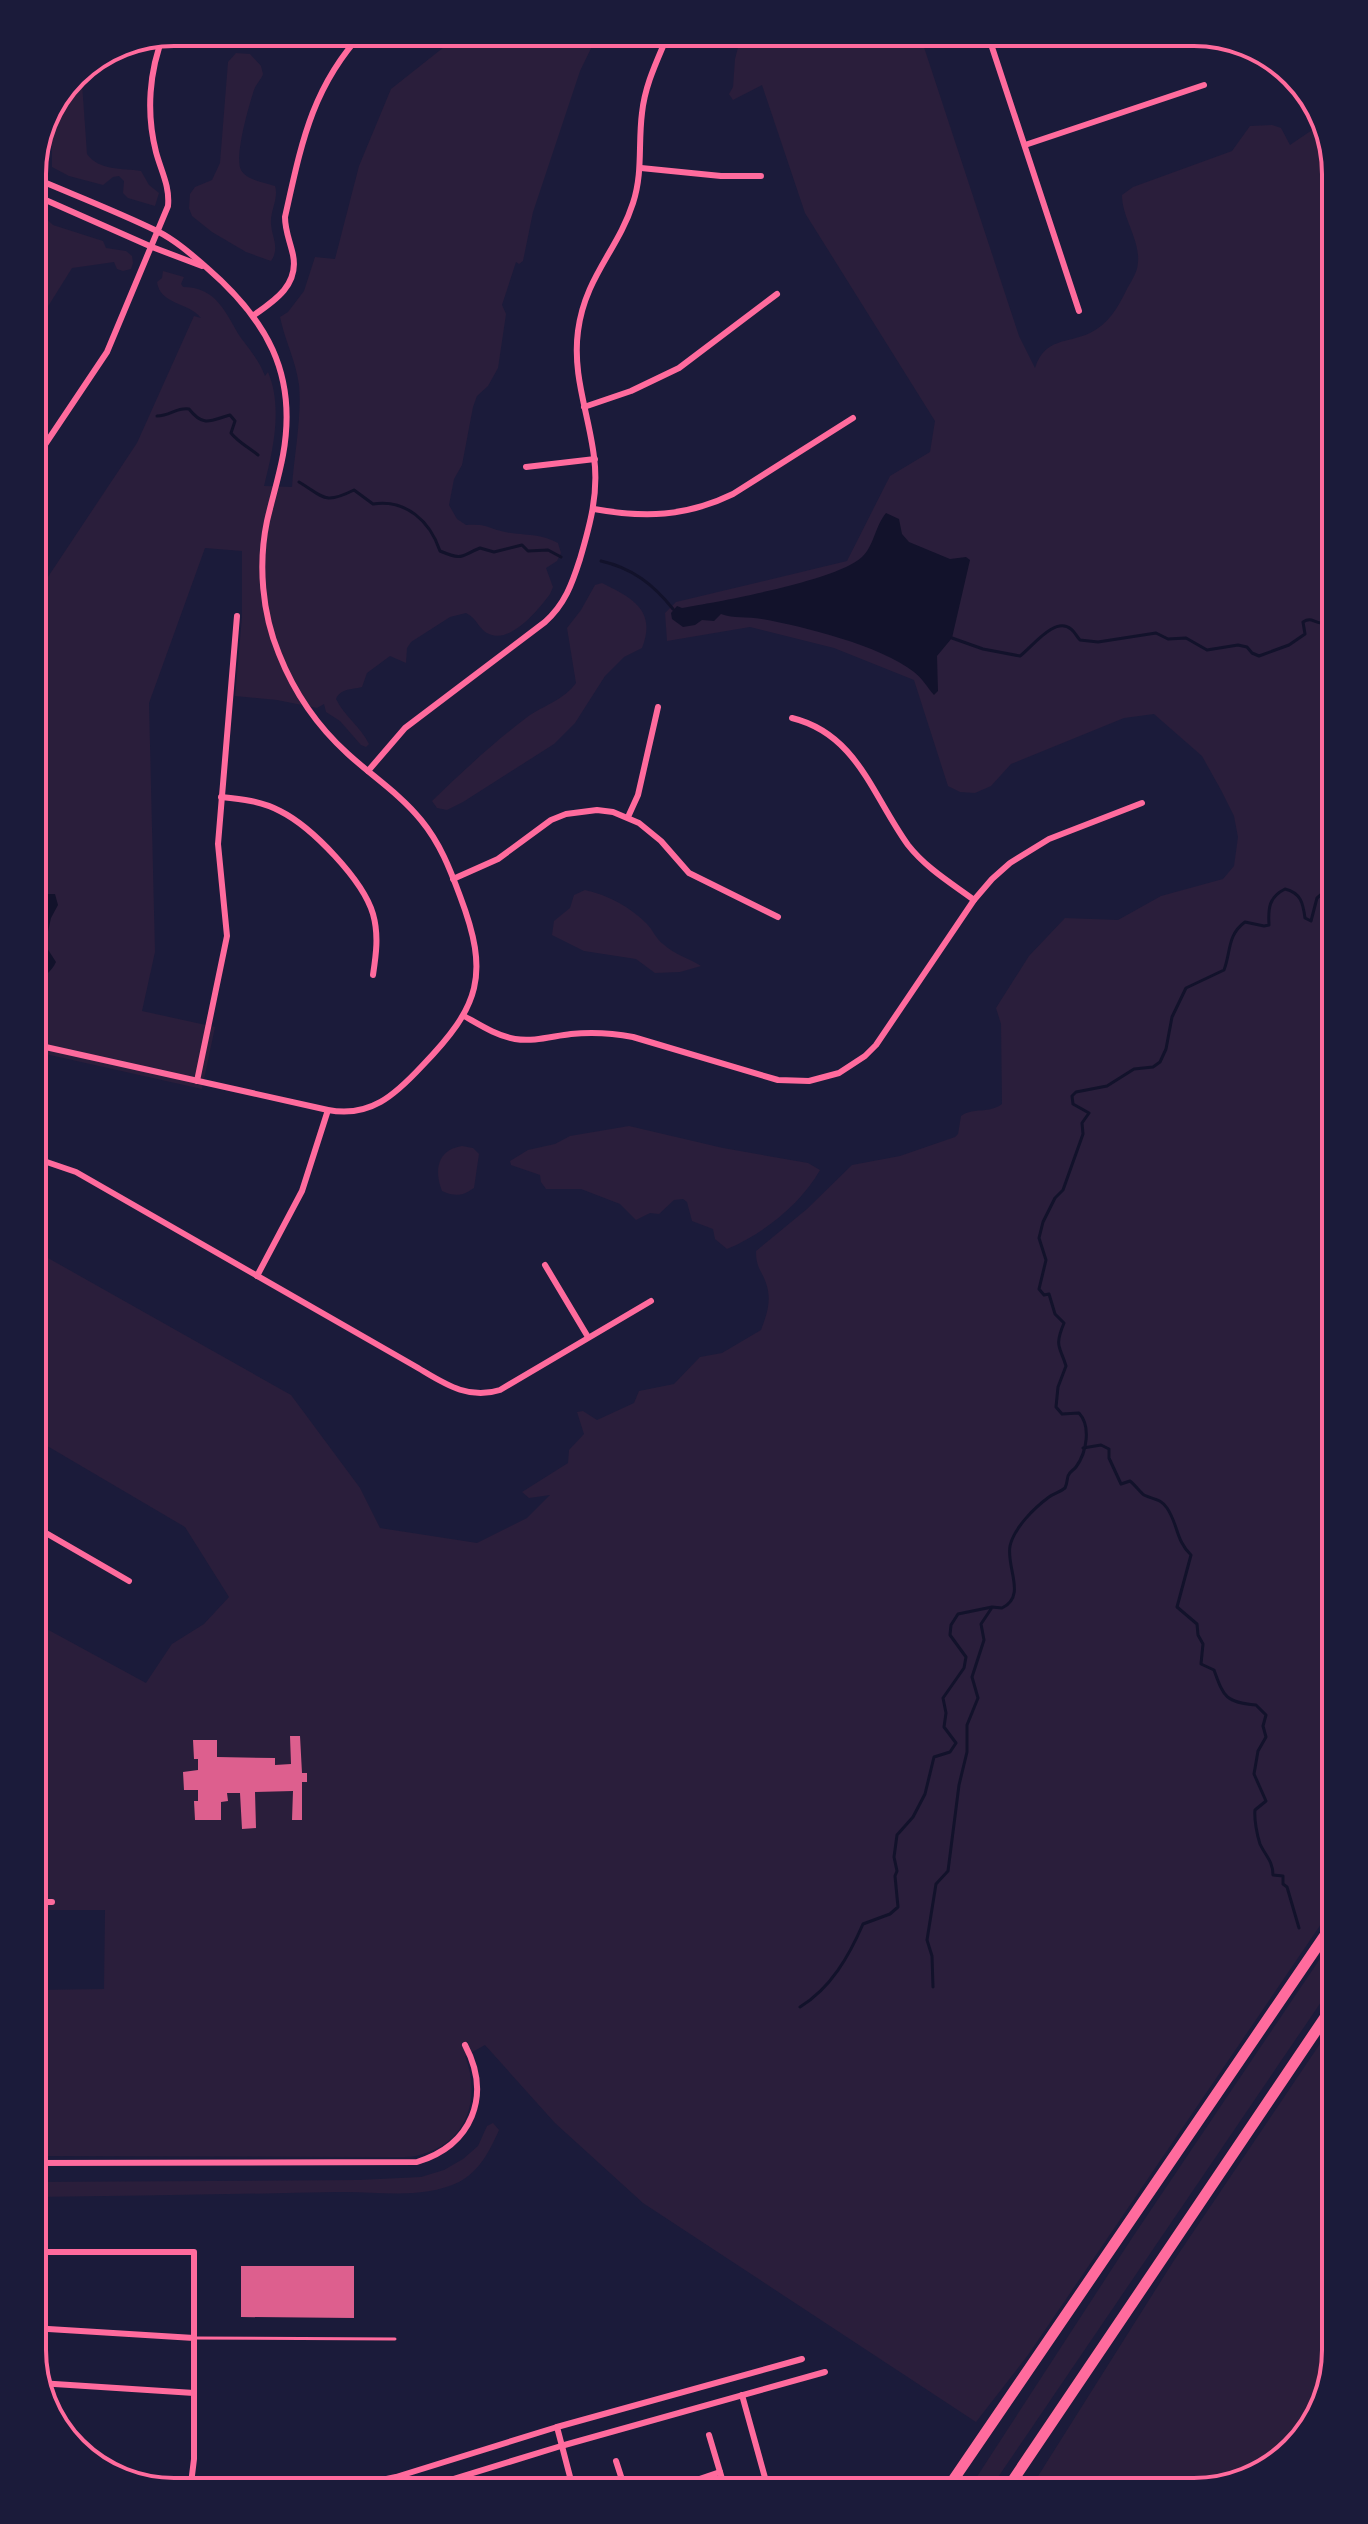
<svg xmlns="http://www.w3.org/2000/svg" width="1368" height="2524" font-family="Jost,sans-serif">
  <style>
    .green { fill: #2a1e3b }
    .water { fill: #12122b }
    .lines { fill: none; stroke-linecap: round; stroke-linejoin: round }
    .stream { stroke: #12122b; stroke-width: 3 }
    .building { fill: #dd5f8e }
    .service { stroke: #ff6b9d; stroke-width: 3 }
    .minor { stroke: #ff6b9d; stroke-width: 6 }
    .motorway { stroke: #ff6b9d; stroke-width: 11 }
    .rim { fill: none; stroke: #ff6b9d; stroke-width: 4 }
  </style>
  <rect width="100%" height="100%" fill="#1b1b3a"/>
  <!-- green -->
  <g class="green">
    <path d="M463 32H599L580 71 533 212 523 261 519 264 516 262 502 305 506 314 498 368 488 386 477 396 473 407 462 465 454 479 449 505 457 519 466 525C489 524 486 528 505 532 524 536 540 533 558 543L561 553 557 561 546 568 553 587 550 594C539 609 511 644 489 634 479 630 477 618 466 613L450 617 411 642 407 648 406 663 390 656 367 673 362 687C351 690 341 688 336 699 344 716 361 727 369 744L366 747 361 745 340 721 326 712 324 704 317 708 277 700 235 696 242 617V551L205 548 149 703 155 952 142 1011 215 1027 202 1089 32 1051V601L137 443 194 316 201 318C189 302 160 305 157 282L162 278 163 271 184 277 181 284 183 287C218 287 226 315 241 338 250 350 260 362 265 376L268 372C283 407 273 451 264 486L292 487C294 456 302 416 299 385 296 361 285 341 280 317L288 312 304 291 315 257 335 259 359 166 391 89Z"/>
    <path d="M742 32H919L1019 336 1035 368C1045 338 1065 344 1090 333 1107 325 1118 308 1126 291 1130 283 1138 272 1138 262 1140 239 1122 218 1122 195L1133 187 1232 151 1250 126 1272 125 1281 128 1290 145 1321 124 1328 134 1336 174V1902L1028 2355 976 2422 643 2203 555 2123 485 2045 465 2056C481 2097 468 2141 423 2154 415 2157 406 2157 398 2157L32 2156V1990L104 1989 105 1910H40L32 1841V1621L146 1683 172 1644 204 1624 229 1597 185 1527 32 1437V1249L291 1395 360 1488 380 1528 477 1543 527 1518 550 1495 529 1498 522 1492 568 1463 569 1450 584 1434 577 1412 583 1411 597 1420 634 1403 639 1391 674 1384 700 1357 722 1353 761 1330C767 1314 772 1300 766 1283 761 1269 756 1268 756 1251L807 1209 852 1165 900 1156 955 1137 958 1134 961 1116C973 1107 989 1114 1002 1104L1001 1024 996 1008 1029 956 1065 918 1118 920 1161 896 1223 879 1234 866 1238 837 1234 816 1221 790 1202 756 1154 714 1124 718 1011 764 991 786 975 793 960 792 948 786 914 680 834 648 750 627 667 641 665 613 676 602 847 561 890 476 930 452 935 421 805 213 762 85 733 100 729 94 733 87 735 59Z"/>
    <path d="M236 53 250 54 261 66 263 74C261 80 256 84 254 90 249 105 234 157 241 170 246 180 266 183 275 186 279 198 270 211 271 224 272 238 280 248 271 261L246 252 212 232 192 216 189 208 190 194 195 187 212 180 220 163 228 62Z"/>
    <path d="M81 69 87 154C99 171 122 168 141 171L149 185 159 193 155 206 128 198 123 193 124 181 119 176 113 177 103 185 69 176 52 167V122L74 73Z"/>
    <polygon points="32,210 40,213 53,225 103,241 106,248 126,251 132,256 133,263 131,269 123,271 117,269 114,262 72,268 32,332 32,239 36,235 32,227 40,223 32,217"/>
    <path d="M602 583C632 598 657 610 642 648L624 657 605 676 575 723 554 744 463 802 447 810 437 808 432 801C462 772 493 743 526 718 542 706 564 700 576 683L567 628 581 610 595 585Z"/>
    <path d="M585 890C608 895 630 907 647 924 653 930 656 939 663 944 675 955 689 958 701 966L680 972 655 973 636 959 584 951 552 935 554 921 570 908 574 895Z"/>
    <path d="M629 1126 723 1148 808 1163 820 1170C801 1204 763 1234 727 1249L715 1239 713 1229 692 1221 687 1202 683 1199 674 1200 659 1214 650 1213 636 1220 620 1204 581 1189H546L541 1182 540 1175 511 1165 510 1161 528 1150 555 1144 570 1136Z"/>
    <path d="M462 1146 473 1148 479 1154 474 1188C462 1196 456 1197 442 1191 434 1170 437 1150 462 1146Z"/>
    <polygon points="1336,1935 1336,1980 988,2492 967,2492 1132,2238"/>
    <polygon points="1336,2020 1336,2351 1312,2429 1249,2481 1197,2492 1188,2486 1183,2492 1028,2492 1173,2262"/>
    <path d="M493 2123 499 2130C490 2150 480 2171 459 2182 420 2200 379 2191 338 2192 236 2194 134 2196 32 2197V2182L359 2180 421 2177 444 2170 463 2159 478 2146 487 2126Z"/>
  </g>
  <!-- water -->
  <g class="water">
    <path d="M886 513 899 519 902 534 909 542 950 559 966 557 970 560 952 638 937 656 938 691 934 695C927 687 922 678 914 672 879 645 805 627 762 619 747 616 734 619 721 614L714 621 702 620 695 625 683 627 672 619 671 613 677 606 682 608C721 601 836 581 862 557 874 546 875 526 886 513Z"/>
    <path d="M41 894H55L58 905 51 918 45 945 56 962C52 972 40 979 32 989V897Z"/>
  </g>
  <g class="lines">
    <!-- stream -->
    <g class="stream">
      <path d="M157 416C170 416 177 407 189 409 204 428 211 420 230 415L235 421 231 433C238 442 248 447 258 455"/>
      <path d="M299 482C324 497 324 505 354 490L373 504C406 499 430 521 440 551 464 561 460 556 480 548L494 552 522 545 528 551 548 550 561 557"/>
      <path d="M601 561C632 568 653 584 673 609"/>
      <path d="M952 638 983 649 1020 656C1033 646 1055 616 1071 629 1075 632 1077 637 1080 640L1098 642 1156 633 1168 639 1186 638 1207 650 1238 645 1247 647 1252 653 1259 656 1289 645 1305 634 1303 622C1311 617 1313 622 1321 623 1326 623 1331 621 1336 621"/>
      <path d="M1083 1448 1101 1445 1109 1449V1458L1121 1484 1130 1481C1135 1485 1140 1492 1144 1495 1154 1500 1160 1498 1167 1508 1178 1524 1176 1541 1191 1555L1177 1607 1197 1624 1198 1635 1203 1644 1201 1664 1214 1670C1224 1698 1226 1702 1256 1705L1266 1715 1263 1726 1266 1737 1258 1751 1254 1774 1266 1801 1255 1810C1254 1819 1257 1835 1260 1844 1265 1855 1273 1861 1273 1875L1283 1876V1884L1287 1887 1299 1928"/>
      <polyline points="933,1987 932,1956 927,1940 936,1884 948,1871 959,1785 967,1752 967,1725 978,1698 972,1677 984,1640 981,1624 991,1609"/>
      <path d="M800 2007C831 1988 849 1956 863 1924L890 1914 898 1907 895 1876 897 1871 894 1857 897 1835 913 1817 925 1794 934 1757 950 1752 956 1743 944 1727 946 1713 943 1698 964 1668 966 1657 950 1635 951 1625 958 1614 992 1607 1002 1608C1027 1596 1006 1568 1010 1546 1014 1528 1034 1508 1049 1497 1054 1493 1059 1493 1065 1488 1067 1484 1067 1480 1068 1476 1070 1471 1073 1471 1076 1467 1087 1452 1091 1426 1079 1413L1062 1414 1056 1407 1058 1387 1066 1366C1060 1346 1054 1347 1064 1323L1055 1314 1049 1294 1044 1295 1039 1289 1046 1260 1039 1238 1043 1222 1055 1198 1063 1190 1083 1134 1082 1123 1089 1113 1073 1104 1072 1096 1076 1092 1107 1086 1134 1069 1153 1067 1160 1062 1166 1049 1172 1017 1186 988 1224 970C1231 952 1227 935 1245 922L1264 926 1269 925C1268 908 1269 897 1285 889 1301 893 1303 903 1305 918L1311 921 1317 898 1336 882"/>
    </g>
  </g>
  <!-- building -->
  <g class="building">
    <polygon points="290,1736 300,1736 302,1773 307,1773 307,1782 302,1782 302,1820 292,1820 293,1791 255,1792 256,1828 242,1829 240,1793 227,1793 228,1801 221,1802 221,1820 195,1820 194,1801 198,1801 198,1790 184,1790 183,1772 198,1770 198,1759 194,1759 193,1740 217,1740 217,1757 275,1758 275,1765 291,1764"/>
    <polygon points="241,2266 354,2266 354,2318 241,2317"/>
  </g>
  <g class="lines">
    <!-- service -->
    <polyline class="service" points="194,2338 395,2339"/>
    <!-- minor -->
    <g class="minor">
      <polyline points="987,32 1079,311"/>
      <polyline points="1025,145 1204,85"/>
      <polyline points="641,168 721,176 761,176"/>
      <polyline points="1335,171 1336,180"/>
      <polyline points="32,194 152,247 202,266"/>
      <path d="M254 315C276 300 299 284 293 255 290 241 285 231 285 217 301 146 311 88 363 32"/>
      <polyline points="584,407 631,391 679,368 777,294"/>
      <path d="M32 464 107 352 168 206C170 186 161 171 156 152 146 113 149 71 164 34"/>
      <polyline points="526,467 595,459"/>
      <path d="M594 509C644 518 686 517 733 494L853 418"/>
      <path d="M792 718C857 734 872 795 908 845 926 868 951 883 974 900"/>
      <path d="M368 771 405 728 545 622C565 604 572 584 580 559 590 525 599 493 594 457 589 414 572 376 578 331 585 277 618 250 633 203 643 173 638 144 642 113 645 84 658 59 669 32"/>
      <path d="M221 797C241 799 261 801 280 811 312 827 363 880 373 914 379 935 376 955 373 975"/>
      <polyline points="628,817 638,795 658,707"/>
      <polyline points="453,879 498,859 551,820 566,814 597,810 613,812 639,823 661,841 689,873 778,917"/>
      <path d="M464 1016C480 1025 497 1036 515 1039 534 1042 553 1036 571 1034 592 1032 612 1033 633 1037L778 1080 809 1081 839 1073 865 1056 876 1045 974 900 992 879 1010 863 1049 839 1142 803"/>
      <path d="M32 1044 328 1110C370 1118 395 1095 422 1066 480 1006 490 975 460 896 450 869 440 843 421 820 400 794 372 776 348 754 317 726 294 692 279 654 262 613 258 564 267 521 272 499 279 477 283 455 298 373 266 319 206 267 191 254 175 240 157 231 116 211 74 195 32 177"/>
      <polyline points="197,1081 227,936 218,844 237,616"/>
      <path d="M32 1157 76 1172 413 1365C441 1381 466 1401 500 1390L651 1301"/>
      <polyline points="545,1265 588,1337"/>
      <polyline points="257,1276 302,1191 328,1110"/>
      <polyline points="32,1525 129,1581"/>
      <polyline points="32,1902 52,1902"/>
      <path d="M32 2163 417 2162C472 2145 492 2096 465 2045"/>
      <polyline points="32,2252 194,2252 194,2459 190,2492"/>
      <polyline points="32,2328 194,2338"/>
      <polyline points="39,2383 194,2393"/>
      <polyline points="742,2395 769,2492"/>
      <polyline points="557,2427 574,2492"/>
      <polyline points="709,2435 726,2492"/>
      <polyline points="616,2461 626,2492"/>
      <polyline points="123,2478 294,2489 328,2489 363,2484 396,2477 557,2427 802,2359"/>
      <polyline points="411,2492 561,2446 825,2372"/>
      <polyline points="661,2492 720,2472"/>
    </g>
    <!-- motorway -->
    <g class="motorway">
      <polyline points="945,2492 1336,1919"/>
      <polyline points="1005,2492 1336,2001"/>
    </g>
  </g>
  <!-- crop -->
  <path d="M0 0H1368V2524H0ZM174 46H1194A128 128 0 0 1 1322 174V2350A128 128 0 0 1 1194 2478H174A128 128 0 0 1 46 2350V174A128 128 0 0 1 174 46Z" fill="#1b1b3a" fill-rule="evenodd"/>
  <path class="rim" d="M174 46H1194A128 128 0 0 1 1322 174V2350A128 128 0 0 1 1194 2478H174A128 128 0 0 1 46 2350V174A128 128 0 0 1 174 46Z"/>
</svg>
